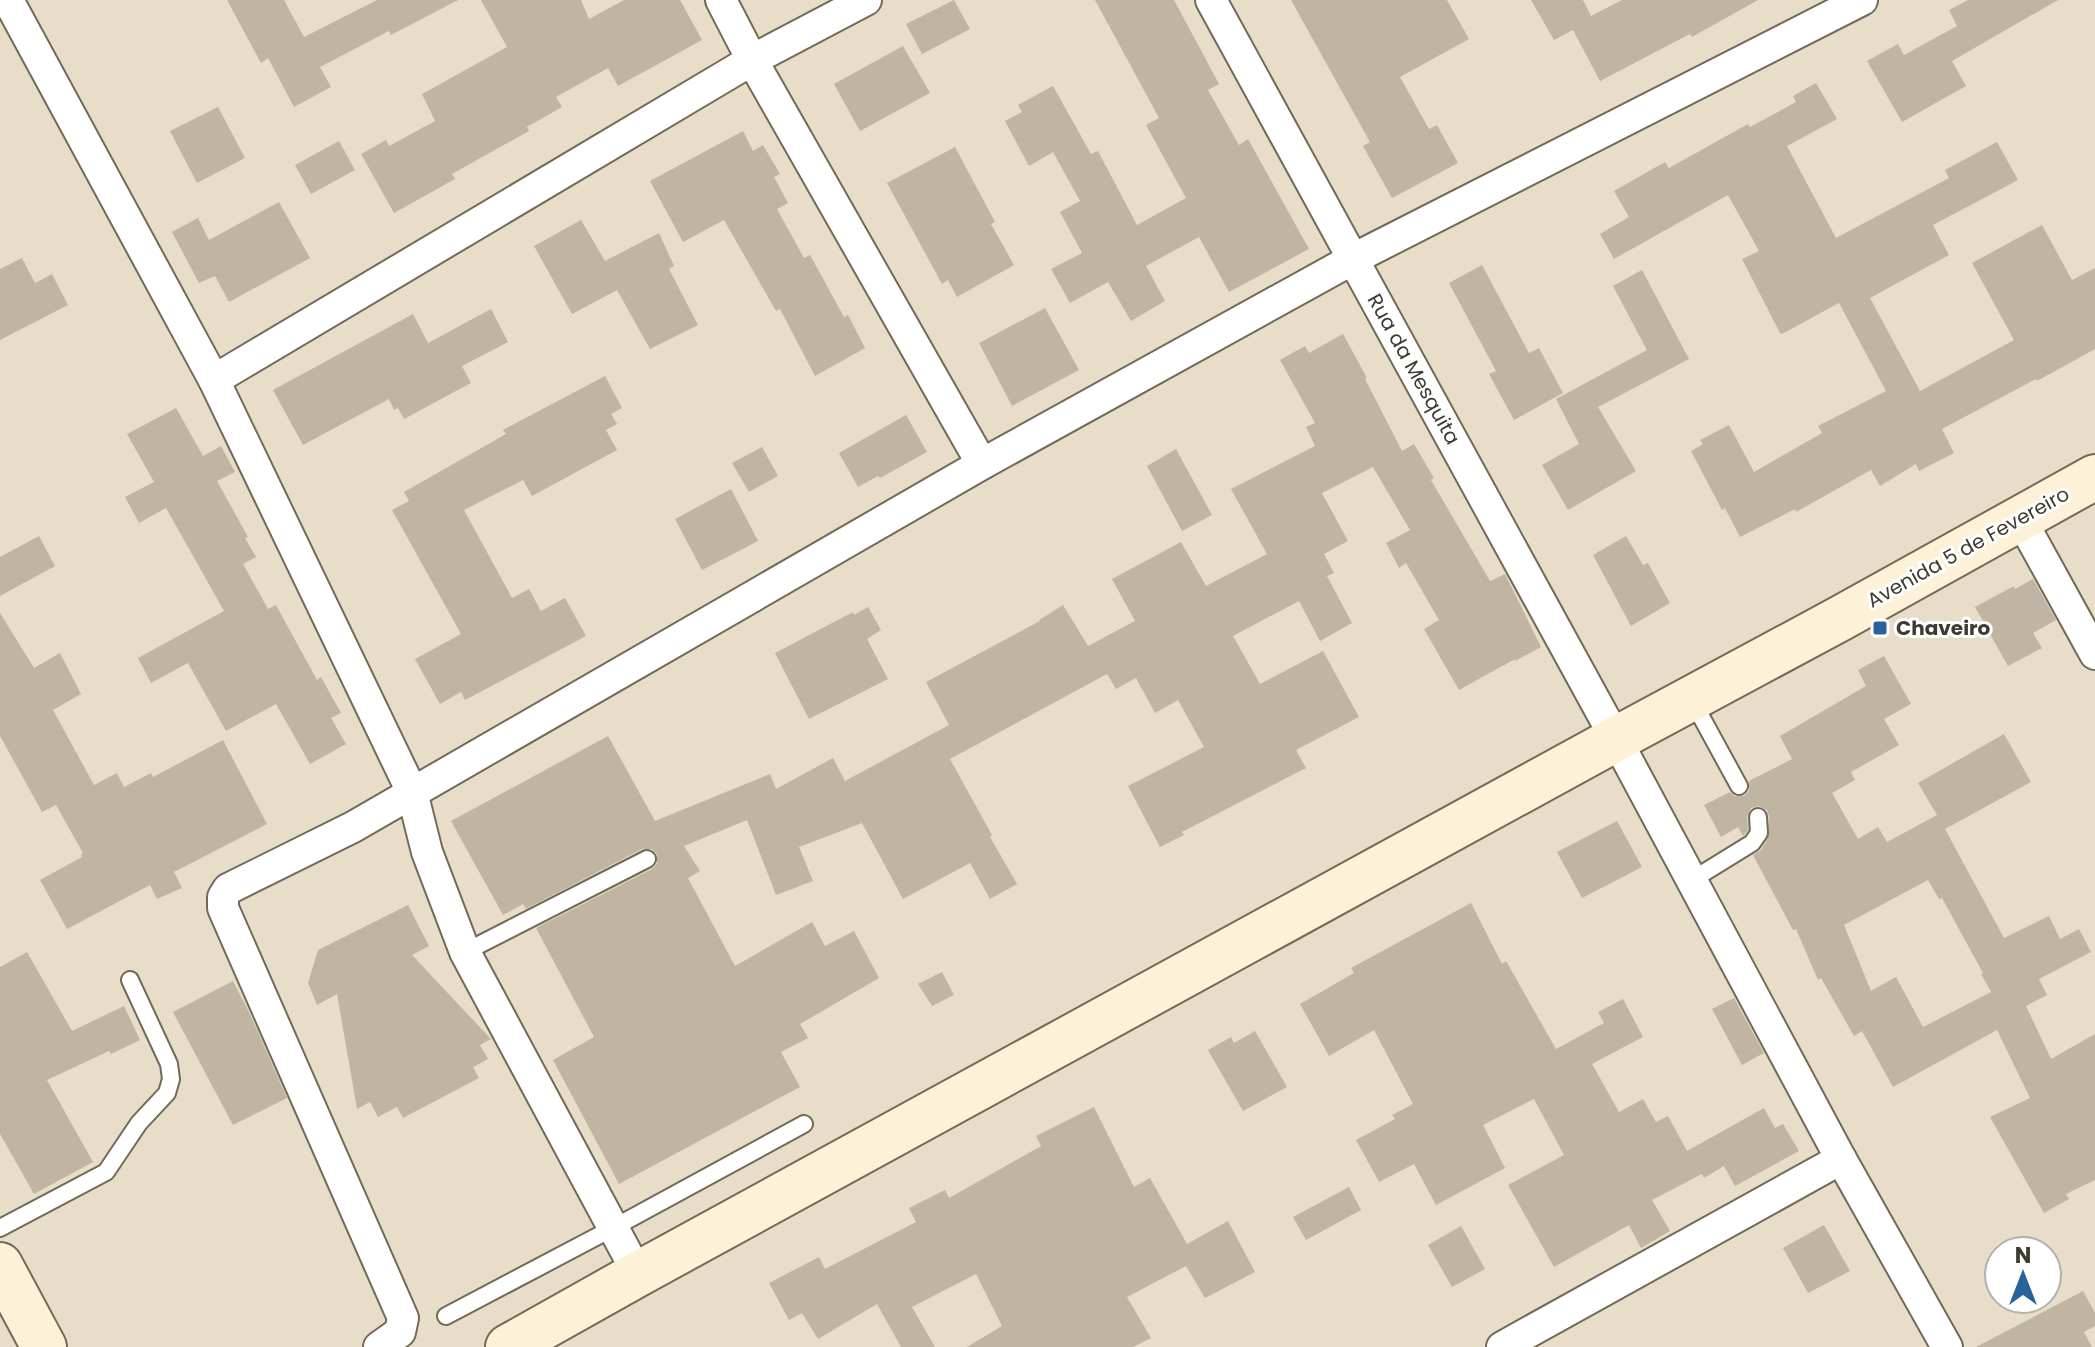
<svg xmlns="http://www.w3.org/2000/svg" width="2095" height="1347" font-family="Poppins,sans-serif">
  <style>
    .building { fill: #c0b5a2; fill-rule: evenodd }
    .lines { fill: none; stroke-linecap: round; stroke-linejoin: round }
    .lane-casing { stroke: #726957; stroke-width: 20 }
    .street-casing { stroke: #726957; stroke-width: 34 }
    .secondary-casing { stroke: #726957; stroke-width: 48 }
    .lane { stroke: #fff; stroke-width: 16 }
    .street { stroke: #fff; stroke-width: 30 }
    .secondary { stroke: #fdf1d7; stroke-width: 44 }
    .poi-dot { fill: #28629a; stroke: #fff; stroke-width: 3 }
    .labels { text-anchor: middle; stroke-width: 6; stroke-linejoin: round; paint-order: stroke }
    .street-label { font-size: 20px; fill: #3f3b33; stroke: #fff }
    .poi-label { font-size: 20px; font-weight: bold; fill: #3f3b33; stroke: #fff; text-anchor: start }
  </style>
  <rect width="100%" height="100%" fill="#e8ddc9"/>
  <!-- building -->
  <g class="building">
    <polygon points="227,0 284,0 304,37 377,0 458,0 391,35 389,31 320,67 331,87 294,107 268,58 261,63"/>
    <polygon points="481,0 581,0 589,19 624,0 680,0 702,40 618,86 608,68 556,97 562,107 527,127 529,131 452,174 455,179 394,213 361,154 386,140 389,146 435,121 422,94 507,47"/>
    <polygon points="954,0 970,29 922,54 906,24"/>
    <polygon points="1095,0 1174,0 1219,84 1208,90 1239,145 1248,139 1309,249 1229,292 1199,237 1146,266 1165,301 1131,321 1108,282 1070,303 1051,269 1082,253 1060,212 1080,201 1053,152 1029,166 1005,121 1022,112 1018,105 1053,86 1091,154 1098,151 1137,225 1186,198 1146,125 1159,118"/>
    <polygon points="1291,0 1447,0 1469,39 1400,77 1429,129 1437,125 1458,163 1392,198 1363,146 1370,142"/>
    <polygon points="1531,0 1583,0 1591,16 1622,0 1758,0 1692,37 1690,34 1600,81 1573,30 1554,40"/>
    <polygon points="1968,0 2058,0 1952,61 1966,86 1902,122 1867,61 1898,44 1904,55 1957,26 1949,10"/>
    <polygon points="903,46 930,93 860,131 834,84"/>
    <polygon points="1816,83 1837,119 1787,146 1836,238 1949,178 1945,170 1997,142 2018,180 1933,225 1949,255 1870,298 1920,391 2014,340 1972,263 2042,225 2072,280 2095,268 2095,349 2037,381 2036,379 1942,429 1954,453 1919,471 1916,464 1880,486 1871,470 1796,512 1795,509 1740,537 1725,508 1722,510 1691,451 1703,444 1700,440 1729,425 1754,472 1822,433 1818,426 1886,391 1839,303 1782,334 1780,333 1742,259 1759,251 1728,195 1614,259 1600,234 1629,217 1614,191 1665,162 1669,168 1748,124 1750,127 1796,102 1793,96"/>
    <polygon points="218,107 245,158 197,183 170,131"/>
    <polygon points="743,131 753,151 763,145 780,174 774,177 788,203 777,209 804,258 810,255 844,317 848,315 865,348 815,376 780,309 776,311 724,220 683,242 650,181"/>
    <polygon points="339,141 355,170 311,194 295,165"/>
    <polygon points="955,147 995,222 991,224 1014,265 957,297 948,280 942,284 887,183"/>
    <polygon points="279,202 310,258 229,302 215,276 199,283 172,232 198,218 209,240"/>
    <polygon points="581,220 605,261 659,233 674,266 669,269 698,325 650,349 617,290 572,314 534,246"/>
    <polygon points="22,258 35,283 52,274 68,305 0,340 0,269"/>
    <polygon points="1482,265 1529,353 1539,348 1563,393 1514,420 1489,374 1496,371 1449,283"/>
    <polygon points="1642,270 1689,359 1598,407 1636,471 1568,510 1542,465 1579,444 1556,399 1647,350 1613,286"/>
    <polygon points="1045,308 1079,370 1012,406 979,343"/>
    <polygon points="491,309 508,342 462,366 471,383 404,419 398,408 394,410 389,399 303,445 273,390 413,314 428,343"/>
    <polygon points="1343,334 1367,378 1365,379 1402,451 1414,444 1434,478 1431,480 1490,581 1505,574 1541,647 1515,661 1515,659 1459,690 1424,629 1439,620 1406,563 1399,568 1386,543 1410,530 1373,467 1322,493 1348,541 1324,554 1334,573 1327,576 1352,623 1320,641 1299,601 1233,636 1260,684 1323,651 1359,717 1296,750 1306,768 1182,832 1184,835 1160,847 1128,786 1204,747 1178,700 1155,713 1136,678 1116,689 1107,674 950,759 992,835 990,837 1017,884 990,899 970,863 903,899 862,823 799,847 813,881 776,895 747,820 684,846 700,871 688,878 735,966 812,922 825,946 854,931 879,978 800,1024 808,1038 781,1052 800,1087 619,1184 553,1060 594,1037 536,928 652,869 657,864 657,855 652,849 642,849 526,909 523,904 503,915 451,821 608,736 655,821 770,774 776,789 833,758 845,781 949,725 926,682 1040,621 1039,620 1063,605 1088,646 1135,621 1112,579 1181,542 1206,586 1267,554 1231,489 1315,446 1306,427 1315,423 1280,360 1305,346 1309,353"/>
    <polygon points="605,376 622,408 611,414 617,424 606,430 617,450 532,496 523,480 464,510 512,598 529,589 541,611 565,598 586,636 465,700 461,692 440,704 415,659 461,634 392,510 409,501 404,492 506,434 503,430"/>
    <polygon points="176,408 203,456 221,446 235,472 217,481 248,537 245,538 256,557 243,564 268,609 276,605 317,680 321,677 341,713 331,718 346,744 310,764 276,704 226,731 188,663 151,683 138,658 224,611 166,508 139,523 125,497 154,482 127,434"/>
    <polygon points="906,415 927,452 880,478 878,476 858,487 839,453"/>
    <polygon points="762,447 778,476 749,492 732,463"/>
    <polygon points="1176,449 1212,515 1182,531 1147,466"/>
    <polygon points="731,489 758,541 702,570 675,519"/>
    <polygon points="39,536 55,566 0,596 0,557"/>
    <polygon points="1626,536 1643,565 1648,563 1670,603 1631,626 1593,555"/>
    <polygon points="2033,579 2056,620 2033,633 2042,648 2008,666 1975,607 2014,586 2015,589"/>
    <polygon points="868,607 881,630 867,639 888,679 809,719 775,653 853,612 854,615"/>
    <polygon points="0,613 34,668 60,653 81,694 53,710 94,785 117,773 124,787 151,773 153,777 223,740 267,824 174,872 182,888 157,899 150,885 67,929 40,880 82,857 81,855 83,853 56,805 42,812 0,736"/>
    <path d="M1884 656 1911 704 1884 719 1899 745 1851 772 1855 780 1832 793 1858 839 1878 827 1887 842 1937 815 1918 783 2004 734 2031 782 1945 829 2004 938 2049 916 2060 939 2079 929 2091 952 2039 979 2047 995 2026 1006 2051 1059 2095 1034V1180L2066 1194 2069 1199 2044 1213 1990 1117 2030 1098 1997 1030 1893 1087 1862 1031 1854 1036 1821 978 1818 980 1796 929 1793 930 1753 855 1761 850 1768 838 1769 816 1767 810 1758 806 1751 808 1747 817 1748 830 1743 836 1738 827 1721 837 1704 805 1730 792 1734 796H1744L1749 791V781L1792 759 1780 736 1866 686 1858 670ZM1928 880 1939 899 1942 898 1983 973 1981 974 1991 992 1923 1027 1896 977 1871 991 1844 925Z"/>
    <polygon points="1617,821 1642,867 1582,898 1557,852"/>
    <polygon points="1471,903 1502,964 1506,961 1556,1049 1604,1023 1598,1012 1623,999 1643,1037 1592,1064 1619,1112 1643,1099 1656,1122 1668,1116 1687,1151 1764,1108 1775,1128 1783,1124 1799,1151 1735,1186 1724,1166 1704,1178 1702,1174 1652,1200 1670,1231 1641,1248 1629,1225 1554,1267 1508,1185 1564,1155 1534,1099 1483,1125 1505,1168 1436,1205 1414,1164 1379,1182 1356,1140 1395,1119 1392,1115 1413,1104 1374,1030 1329,1056 1300,1004 1354,973 1351,968"/>
    <polygon points="408,905 429,946 412,955 491,1039 480,1045 488,1059 473,1067 479,1078 403,1118 397,1107 378,1117 370,1102 357,1109 337,994 317,1005 308,983 318,950"/>
    <polygon points="27,952 72,1031 124,1006 140,1040 111,1054 109,1051 47,1080 93,1162 34,1194 0,1134 0,967"/>
    <polygon points="942,972 954,995 932,1006 918,984"/>
    <polygon points="233,981 249,1012 287,1098 233,1125 173,1012"/>
    <polygon points="1734,998 1764,1053 1742,1065 1712,1009"/>
    <polygon points="1255,1031 1287,1087 1243,1111 1208,1050 1231,1037 1234,1043"/>
    <polygon points="1094,1107 1134,1187 1150,1178 1187,1244 1228,1221 1255,1272 1205,1298 1186,1266 1127,1297 1151,1338 1133,1347 967,1347 1002,1326 976,1274 912,1307 935,1347 901,1347 877,1304 818,1339 802,1313 789,1320 769,1283 819,1257 825,1269 916,1222 909,1208 945,1190 949,1198 1041,1146 1036,1136"/>
    <polygon points="1349,1187 1361,1210 1306,1240 1293,1217"/>
    <polygon points="1824,1225 1850,1271 1808,1293 1783,1248"/>
    <polygon points="1461,1226 1485,1269 1452,1287 1428,1245"/>
    <polygon points="2083,1291 2095,1313 2095,1326 2084,1332 2092,1347 1976,1347"/>
  </g>
  <g class="lines">
    <defs>
      <g id="lane">
        <polyline points="1692,700 1739,786"/>
        <polyline points="1692,880 1752,843 1759,833 1758,817"/>
        <polyline points="465,952 647,859"/>
        <polyline points="0,1228 106,1172 139,1123 167,1093 171,1079 169,1064 130,980"/>
        <polyline points="446,1316 613,1228 804,1124"/>
      </g>
      <g id="street">
        <polyline points="8,0 214,380 412,792 427,852 465,952 638,1274"/>
        <polyline points="721,0 752,60 982,464"/>
        <polyline points="1211,0 1616,739 1841,1159 1947,1347"/>
        <polyline points="214,380 752,60 866,0"/>
        <polyline points="2020,518 2095,654"/>
        <polyline points="379,1347 400,1332 403,1318 223,908 223,897 228,889 353,827 982,464 1353,259 1862,0"/>
        <polyline points="1502,1347 1841,1159"/>
      </g>
      <g id="secondary">
        <polyline points="0,1265 44,1347"/>
        <polyline points="508,1347 638,1274 1616,739 1841,618 2095,477"/>
      </g>
    </defs>
    <!-- lane casing -->
    <use href="#lane" class="lane-casing"/>
    <!-- street casing -->
    <use href="#street" class="street-casing"/>
    <!-- secondary casing -->
    <use href="#secondary" class="secondary-casing"/>
    <!-- lane -->
    <use href="#lane" class="lane"/>
    <!-- street -->
    <use href="#street" class="street"/>
    <!-- secondary -->
    <use href="#secondary" class="secondary"/>
  </g>
  <!-- markers -->
  <rect class="poi-dot" x="1872" y="620" width="16" height="16" rx="4"/>
  <g class="labels">
    <!-- street labels -->
    <g class="street-label">
      <text transform="translate(1414 369) rotate(61)" y="7">Rua da Mesquita</text>
      <text transform="translate(1968 547) rotate(-29)" y="7">Avenida 5 de Fevereiro</text>
    </g>
    <!-- poi labels -->
    <g class="poi-label">
      <text x="1896" y="635">Chaveiro</text>
    </g>
  </g>
  <!-- north arrow -->
  <g transform="translate(2023 1275)"><circle r="38" fill="#ffffff" stroke="#b2b1ad" stroke-width="2"/>
  <path d="M0-6L14 30L0 20L-14 30Z" fill="#28629a"/>
  <text y="-12" font-size="22" font-weight="bold" text-anchor="middle" fill="#3f3b33">N</text>
  </g>
</svg>
